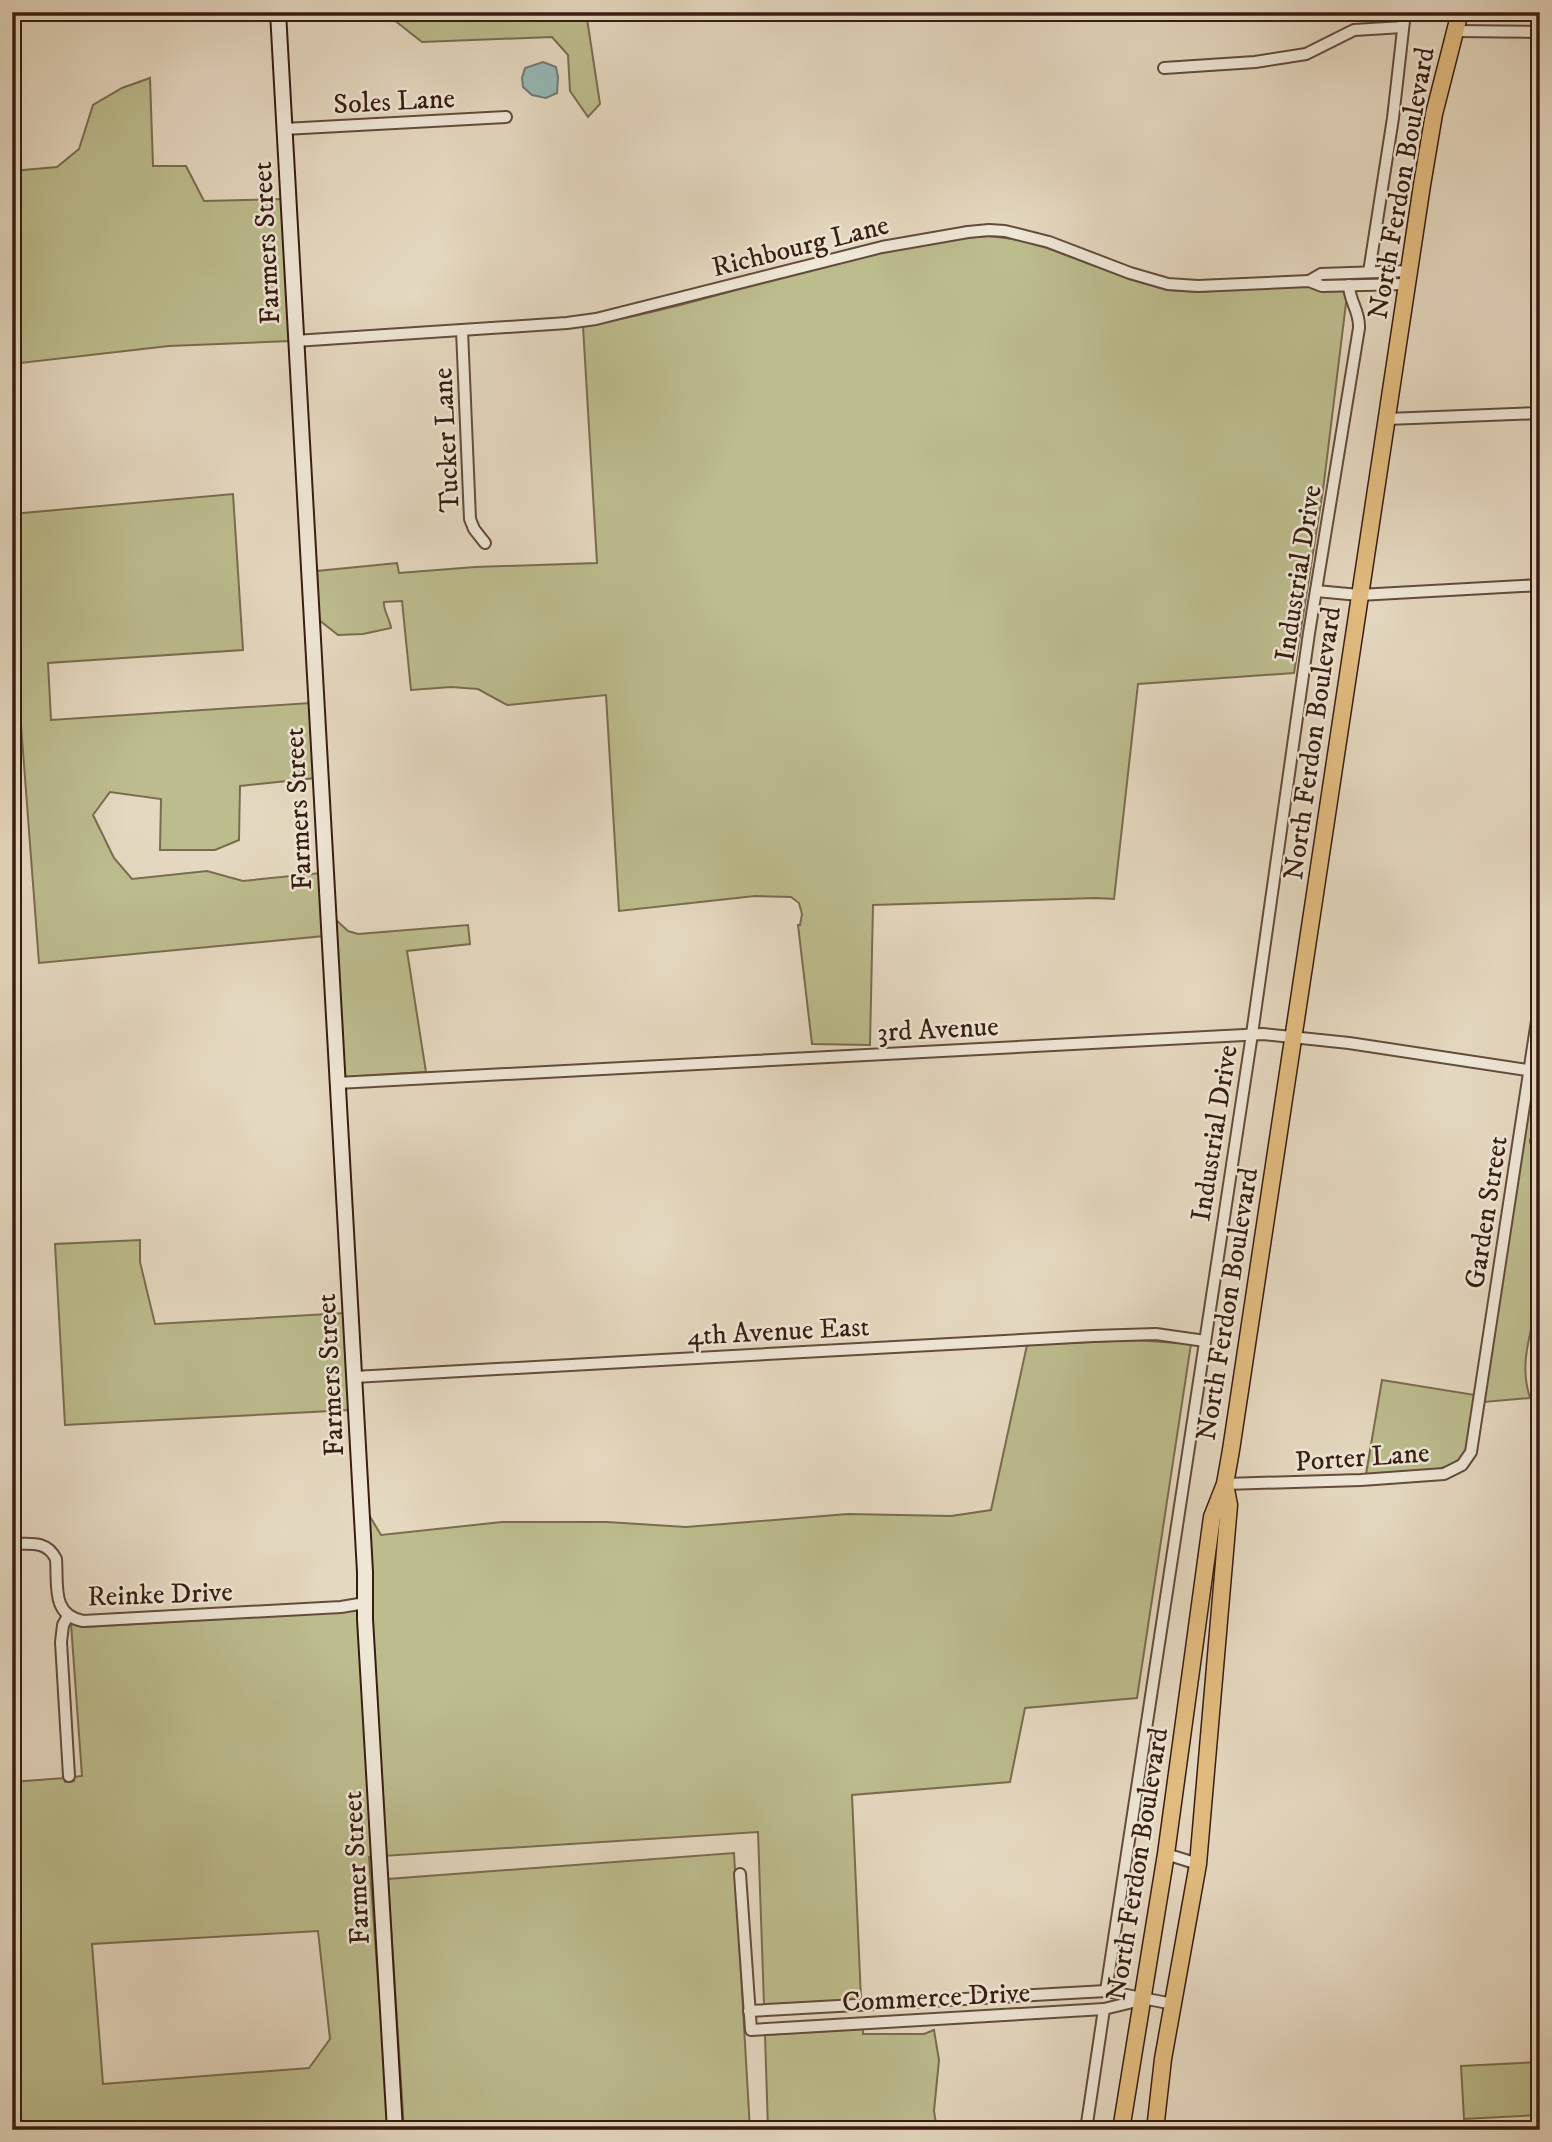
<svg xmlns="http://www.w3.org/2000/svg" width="1552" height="2142" font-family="'IM FELL DW Pica',serif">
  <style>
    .green { fill: #bcbc8d; stroke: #7a6c4e; stroke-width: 2; fill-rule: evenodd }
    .water { fill: #96b9b8; stroke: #707b75; stroke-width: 2 }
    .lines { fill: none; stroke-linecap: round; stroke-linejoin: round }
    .street-casing { stroke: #634c3c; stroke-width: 14 }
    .secondary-casing { stroke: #381d10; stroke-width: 18 }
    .primary-casing { stroke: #381d10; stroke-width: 19 }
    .street { stroke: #eee6d6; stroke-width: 10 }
    .secondary { stroke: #eee6d6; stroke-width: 14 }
    .primary { stroke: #e2bc80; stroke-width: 16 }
    .labels { text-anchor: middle; stroke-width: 5; stroke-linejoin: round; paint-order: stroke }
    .street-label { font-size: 28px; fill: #381d10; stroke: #eee6d6 }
  </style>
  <rect width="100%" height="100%" fill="#e5d8c0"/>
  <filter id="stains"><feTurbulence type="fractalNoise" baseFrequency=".00286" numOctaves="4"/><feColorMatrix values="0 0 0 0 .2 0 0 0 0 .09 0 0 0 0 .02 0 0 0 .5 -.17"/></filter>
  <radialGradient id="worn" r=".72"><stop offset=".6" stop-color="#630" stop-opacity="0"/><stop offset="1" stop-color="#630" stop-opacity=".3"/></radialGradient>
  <!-- green -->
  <g class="green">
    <polygon points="391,12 586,12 600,104 588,117 570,91 568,55 552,37 422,42 394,20"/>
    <polygon points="150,78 153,166 186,166 204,201 283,199 290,341 169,346 12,364 12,171 57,167 79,149 93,105 122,88"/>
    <path d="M989 236 1021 240 1047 248 1129 279 1167 290 1198 292 1313 285 1348 287 1323 490 1294 673 1138 684 1114 899 1096 898 873 905 870 1045 812 1044 798 925H800L802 914 799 903 791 897 755 896 619 911 606 695 507 705 478 689 451 687 411 690 402 601 384 602C383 611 390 619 391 628L363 634 338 635 319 620 317 571 397 563 399 573 475 567 597 563 583 326C719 304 850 245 989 236Z"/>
    <polygon points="233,494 243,650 48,663 51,720 310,703 315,778 240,786 239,840 215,850 160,850 161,799 110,792 93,815 114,858 132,879 207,871 243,881 320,873 324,936 39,963 12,606 12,514"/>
    <polygon points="333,917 348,931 358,934 468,925 470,944 407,951 426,1072 342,1077"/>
    <path d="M1533 1077 1540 1078C1540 1123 1540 1167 1540 1212 1540 1237 1541 1263 1539 1288 1535 1327 1517 1358 1530 1398L1484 1402Z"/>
    <polygon points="140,1240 140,1262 155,1324 345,1313 350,1410 65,1425 55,1244"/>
    <polygon points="1134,1340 1191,1344 1137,1698 1025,1708 1010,1782 852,1795 861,1999 764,2005 758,1832 383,1856 370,1619 369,1515 381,1535 502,1522 607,1522 686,1527 848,1514 951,1516 991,1510 1027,1345"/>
    <path d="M1382 1380 1475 1395C1473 1412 1473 1433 1467 1449 1457 1477 1391 1473 1366 1474Z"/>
    <polygon points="1534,1436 1540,1436 1540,1465 1532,1465"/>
    <path d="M360 1609 373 1857H369L389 2130H12V1782L64 1778 65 1782 74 1781V1777L82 1776 71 1624 83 1627 341 1612ZM318 1931 330 2039 309 2068 103 2084 92 1944Z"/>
    <polygon points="734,1853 750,2130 404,2130 388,1879"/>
    <polygon points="863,2029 863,2034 924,2034 934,2030 939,2060 934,2111 937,2130 768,2130 765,2035"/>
    <polygon points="1540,2062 1540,2115 1464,2119 1461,2066"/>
  </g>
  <!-- water -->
  <polygon class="water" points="543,62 556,67 558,77 557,93 546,98 532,95 523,87 522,78 525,68"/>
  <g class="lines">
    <defs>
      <g id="street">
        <polyline points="1454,31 1540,32"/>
        <polyline points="1164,68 1255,62 1306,54 1354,30 1403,27"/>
        <polyline points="284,129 506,117"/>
        <polyline points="1369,272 1393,118 1405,12"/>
        <polyline points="1309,281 1321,274 1409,271"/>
        <polyline points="462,330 470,519 474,529 485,543"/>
        <polyline points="295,341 567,323 596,319 882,247 968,232 989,230 1005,231 1049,242 1130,273 1168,284 1198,286 1309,281 1322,286 1406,284"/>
        <polyline points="1387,419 1540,413"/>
        <polyline points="12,459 14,458"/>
        <polyline points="1316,591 1359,595 1540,585"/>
        <polyline points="337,1083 1263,1034 1349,1043 1540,1072"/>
        <polyline points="1536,1141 1540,1141"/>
        <polyline points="354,1377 1093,1336 1156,1334 1205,1341"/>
        <polyline points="1225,1484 1361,1480 1444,1474 1462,1465 1471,1452 1540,1001"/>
        <path d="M12 1544C30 1544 47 1540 56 1559 58 1585 51 1615 83 1621L341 1607 365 1603"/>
        <polyline points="68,1616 63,1625 61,1642 69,1776"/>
        <polyline points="1166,1854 1198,1864"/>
        <polyline points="740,1874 751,2030 1104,2009 1141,2000"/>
        <path d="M1106 1991 1252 1034 1309 633 1359 328C1360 311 1349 301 1349 285"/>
        <polyline points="749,2011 1106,1991 1173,2004"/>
        <polyline points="1086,2130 1104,2009"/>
      </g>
      <polyline id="secondary" points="278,12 365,1572 365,1619 395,2130"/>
      <g id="primary">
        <polyline points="1121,2130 1166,1854 1212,1517 1225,1484 1231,1450 1422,185 1434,114 1460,12"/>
        <polyline points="1155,2130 1163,2059 1198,1864 1229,1505 1225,1484"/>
      </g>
    </defs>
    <!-- street casing -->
    <use href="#street" class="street-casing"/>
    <!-- secondary casing -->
    <use href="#secondary" class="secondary-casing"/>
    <!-- primary casing -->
    <use href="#primary" class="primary-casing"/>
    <!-- street -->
    <use href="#street" class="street"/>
    <!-- secondary -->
    <use href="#secondary" class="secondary"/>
    <!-- primary -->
    <use href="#primary" class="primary"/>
  </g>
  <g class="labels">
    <!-- street labels -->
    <g class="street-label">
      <text transform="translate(394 100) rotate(-3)" y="10">Soles Lane</text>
      <text transform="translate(1400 183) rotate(-80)" y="10">North Ferdon Boulevard</text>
      <text transform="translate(265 243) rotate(-93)" y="10">Farmers Street</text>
      <text transform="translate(800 245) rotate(-14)" y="10">Richbourg Lane</text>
      <text transform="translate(445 440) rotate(-93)" y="10">Tucker Lane</text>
      <text transform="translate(1297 573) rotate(-81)" y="10">Industrial Drive</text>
      <text transform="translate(1311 743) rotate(-82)" y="10">North Ferdon Boulevard</text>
      <text transform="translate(297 809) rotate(-93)" y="10">Farmers Street</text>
      <text transform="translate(938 1028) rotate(-3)" y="10">3rd Avenue</text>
      <text transform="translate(1213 1133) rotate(-81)" y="10">Industrial Drive</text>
      <text transform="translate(1485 1212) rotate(-81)" y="10">Garden Street</text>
      <text transform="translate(1226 1304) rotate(-81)" y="10">North Ferdon Boulevard</text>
      <text transform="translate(778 1330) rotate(-3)" y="10">4th Avenue East</text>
      <text transform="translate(329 1375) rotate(-93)" y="10">Farmers Street</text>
      <text transform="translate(1362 1456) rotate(-4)" y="10">Porter Lane</text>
      <text transform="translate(160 1593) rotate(-2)" y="10">Reinke Drive</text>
      <text transform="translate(1136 1864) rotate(-81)" y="10">North Ferdon Boulevard</text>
      <text transform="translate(355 1868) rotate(-93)" y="10">Farmer Street</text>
      <text transform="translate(936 1996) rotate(-3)" y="10">Commerce Drive</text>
    </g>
  </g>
  <!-- margin -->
  <rect width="1552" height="2142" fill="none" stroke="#e5d8c0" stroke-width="42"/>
  <rect x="14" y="14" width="1524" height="2114" fill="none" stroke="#381d10" stroke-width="3.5"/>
  <rect x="21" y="21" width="1510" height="2100" fill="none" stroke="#381d10" stroke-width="2"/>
  <rect width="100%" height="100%" filter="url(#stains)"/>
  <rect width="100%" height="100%" fill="url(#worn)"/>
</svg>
